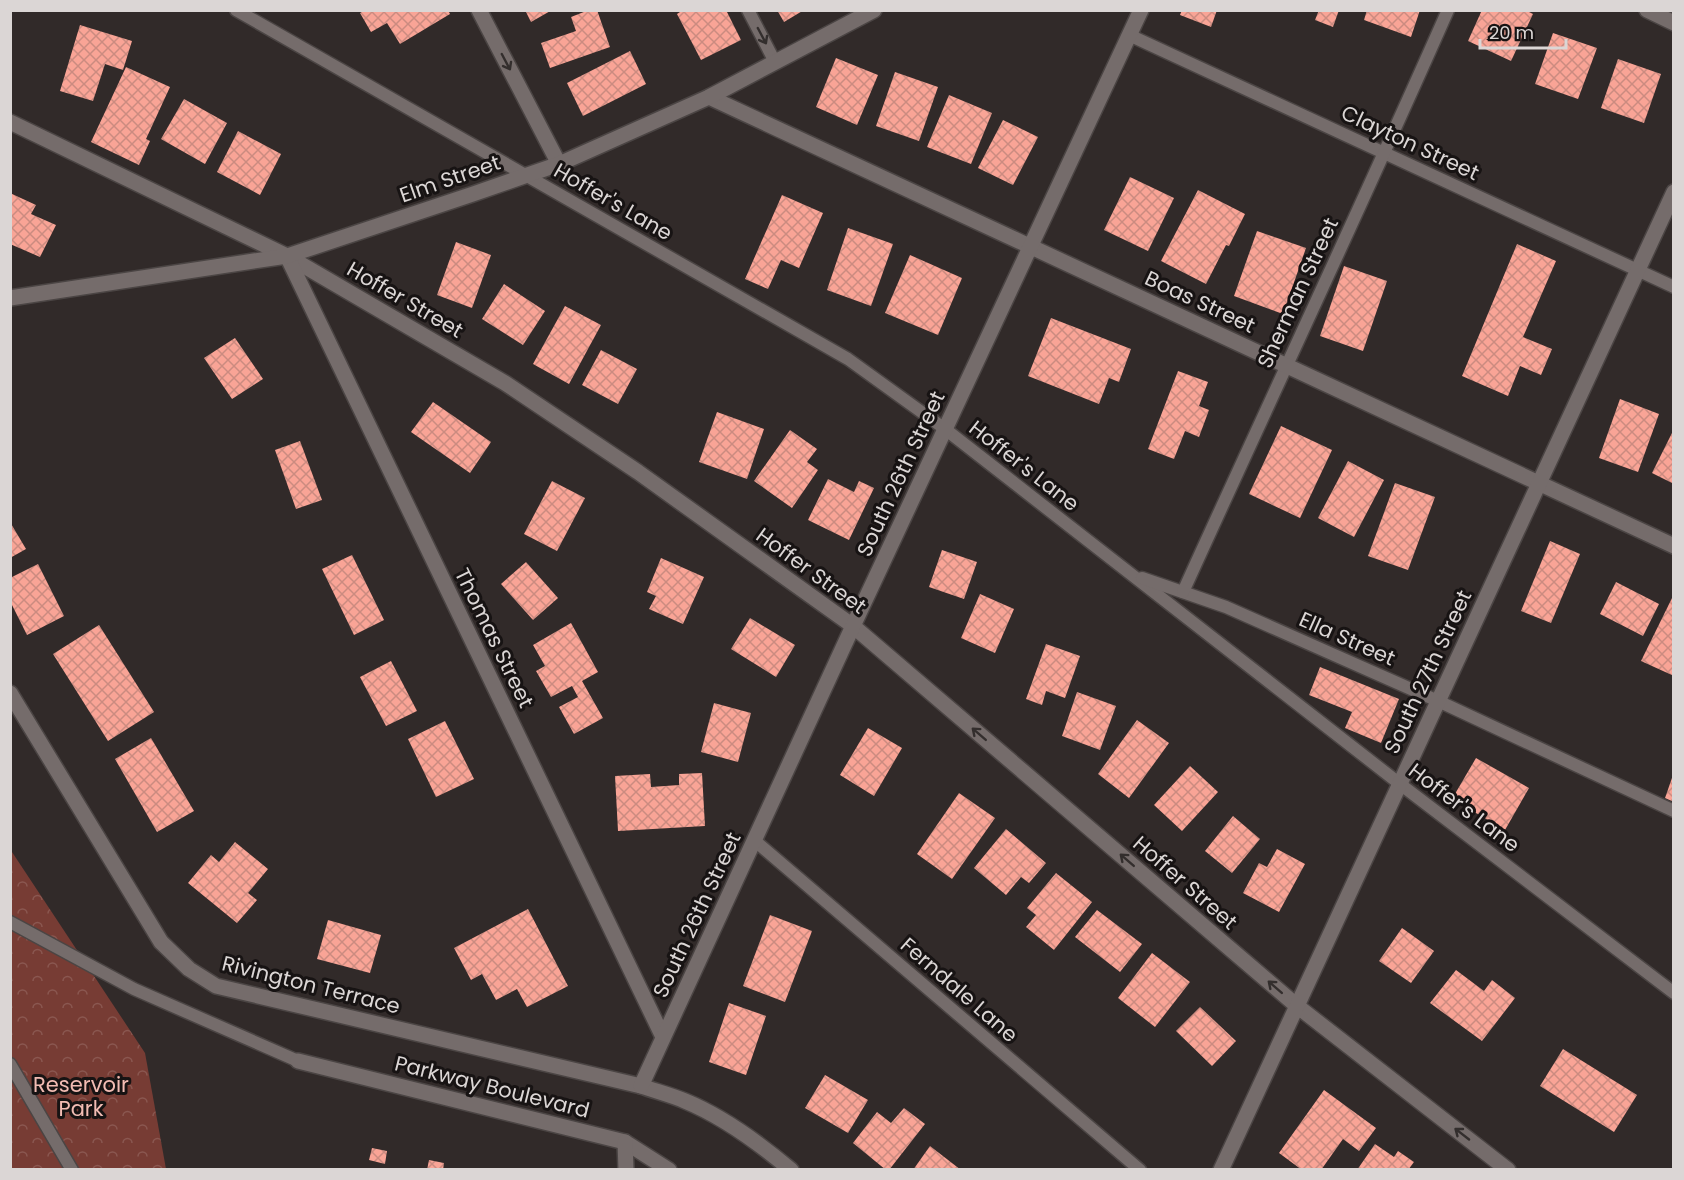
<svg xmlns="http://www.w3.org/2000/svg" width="1684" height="1180" font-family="Poppins,sans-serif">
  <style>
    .forest { fill: url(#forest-crowns) }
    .building { fill: url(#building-cross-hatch) }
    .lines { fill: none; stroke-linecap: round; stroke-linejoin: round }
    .lane-casing { stroke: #4b4544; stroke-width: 15 }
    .street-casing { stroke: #4b4544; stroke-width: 18 }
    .lane { stroke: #756c6b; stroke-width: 12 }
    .street { stroke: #756c6b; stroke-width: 15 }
    .oneway { stroke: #332e2d }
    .labels { text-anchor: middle; stroke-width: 6; stroke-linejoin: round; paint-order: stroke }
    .street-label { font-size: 21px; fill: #dbd6d5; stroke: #171313 }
    .park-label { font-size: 21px; fill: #f2bcb3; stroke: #171313 }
  </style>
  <defs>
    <pattern id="forest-crowns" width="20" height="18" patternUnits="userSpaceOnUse" patternTransform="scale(1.5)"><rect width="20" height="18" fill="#773c34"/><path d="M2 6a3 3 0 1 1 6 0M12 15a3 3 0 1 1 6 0" fill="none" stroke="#8a5750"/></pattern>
    <pattern id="building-cross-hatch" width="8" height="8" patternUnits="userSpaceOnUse" patternTransform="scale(1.5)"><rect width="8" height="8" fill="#f9a496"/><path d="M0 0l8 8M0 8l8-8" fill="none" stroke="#cb8b80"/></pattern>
  </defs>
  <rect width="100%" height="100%" fill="#312a29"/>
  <!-- forest -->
  <polygon class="forest" points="10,849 145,1053 166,1169 11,1169"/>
  <!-- building -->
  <g class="building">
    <polygon points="365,10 448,10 450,14 400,44 387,23 371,32 360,13"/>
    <polygon points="525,10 552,10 531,22"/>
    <polygon points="589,10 597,10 610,47 550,68 541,43 576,31 571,17"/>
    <polygon points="683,10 726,10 741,40 701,60 677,14"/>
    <polygon points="777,10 804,10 784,22"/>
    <polygon points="1182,10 1217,10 1211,27 1180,15"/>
    <polygon points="1319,10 1339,10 1333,27 1315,20"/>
    <polygon points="1367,10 1420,10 1411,37 1364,20"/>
    <polygon points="1482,10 1525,10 1533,14 1511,61 1468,41"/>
    <polygon points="80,25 132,41 123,70 105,64 93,101 60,91"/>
    <polygon points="1553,33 1597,48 1578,99 1535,84"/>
    <polygon points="630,51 646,84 583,116 567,83"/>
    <polygon points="836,58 878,75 857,125 816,107"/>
    <polygon points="1618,59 1661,74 1644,123 1601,108"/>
    <polygon points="126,67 170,87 146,139 150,141 139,165 91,142"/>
    <polygon points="895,72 938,87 919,141 876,126"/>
    <polygon points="949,95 992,113 971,164 927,147"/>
    <polygon points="184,99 227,123 205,164 161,139"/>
    <polygon points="1003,120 1038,137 1013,185 978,168"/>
    <polygon points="238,131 281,154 260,195 217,172"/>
    <polygon points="1130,177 1174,198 1148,251 1104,230"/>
    <polygon points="1198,190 1245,214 1229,246 1226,245 1206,284 1161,261"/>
    <polygon points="10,193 36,205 31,214 56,225 40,257 10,244"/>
    <polygon points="782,195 823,213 799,268 781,260 768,289 745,279"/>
    <polygon points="848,228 893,244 871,306 827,290"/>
    <polygon points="1257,231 1306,248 1283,314 1234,296"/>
    <polygon points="456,242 491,255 472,308 437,295"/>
    <polygon points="1517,244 1556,261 1523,337 1552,349 1541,375 1520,366 1508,396 1462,376"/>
    <polygon points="910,255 962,278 938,335 885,313"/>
    <polygon points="1344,266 1387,281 1363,351 1320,336"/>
    <polygon points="504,284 545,311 523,345 482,319"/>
    <polygon points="565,306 601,325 569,384 533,364"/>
    <polygon points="1051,318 1131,349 1119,382 1109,378 1099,404 1028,376"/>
    <polygon points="235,338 263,379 232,399 204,358"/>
    <polygon points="601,350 637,369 618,404 582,385"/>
    <polygon points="1178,371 1208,382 1199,406 1209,410 1199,437 1185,431 1174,459 1148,449"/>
    <polygon points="1620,399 1659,414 1638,472 1599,458"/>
    <polygon points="433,402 491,442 470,473 411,432"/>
    <polygon points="717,412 764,429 747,479 699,462"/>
    <polygon points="1281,426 1332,450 1300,518 1249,494"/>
    <polygon points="1674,429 1674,484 1652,473"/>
    <polygon points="790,430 817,449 807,462 818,470 792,508 754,481"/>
    <polygon points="300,441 322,500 296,509 275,450"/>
    <polygon points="1348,461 1384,480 1354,537 1318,518"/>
    <polygon points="828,479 854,492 859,481 874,488 849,540 808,520"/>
    <polygon points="552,481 585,498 557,551 524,534"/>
    <polygon points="1395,483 1435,497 1408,570 1368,556"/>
    <polygon points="10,522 26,549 10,558"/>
    <polygon points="1550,541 1580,554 1551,623 1521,611"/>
    <polygon points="942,550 977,562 964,599 929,587"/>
    <polygon points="352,555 384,620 354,635 322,569"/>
    <polygon points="661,558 704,577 683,624 649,609 656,596 647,592"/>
    <polygon points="526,562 558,598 533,620 501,584"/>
    <polygon points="38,564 64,616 27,635 10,601 10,578"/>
    <polygon points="1616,582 1659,604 1643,636 1600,614"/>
    <polygon points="980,594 1014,609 995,653 961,638"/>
    <polygon points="1674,594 1674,676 1641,661"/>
    <polygon points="750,618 795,645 776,677 731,649"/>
    <polygon points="571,623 598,672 582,681 603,718 574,734 559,707 578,697 572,686 551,697 536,671 545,666 533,645"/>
    <polygon points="99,625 154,712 108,741 53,654"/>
    <polygon points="1046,644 1080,656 1065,698 1046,691 1042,705 1026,699"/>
    <polygon points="391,661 417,711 386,726 360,677"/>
    <polygon points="1320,667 1399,699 1381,743 1345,728 1352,712 1309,695"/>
    <polygon points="1077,692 1116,706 1100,750 1062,736"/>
    <polygon points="714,703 751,713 738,762 701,752"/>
    <polygon points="1137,720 1169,743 1129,798 1098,774"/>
    <polygon points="445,721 474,779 436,797 408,739"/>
    <polygon points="868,728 902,748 874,796 840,775"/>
    <polygon points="151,738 194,811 157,832 115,759"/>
    <polygon points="1476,758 1529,788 1505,830 1452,799"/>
    <polygon points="1190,766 1218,792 1182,831 1154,805"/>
    <polygon points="702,773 705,826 618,831 615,776 650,774 651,787 679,785 679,774"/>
    <polygon points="1673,775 1674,775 1674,802 1665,798"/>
    <polygon points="959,793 995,818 952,879 917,854"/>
    <polygon points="1233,816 1260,839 1232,873 1205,851"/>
    <polygon points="1006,829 1046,863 1029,883 1021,877 1006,895 974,868"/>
    <polygon points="235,842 268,869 248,893 257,900 237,923 188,883 211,855 219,862"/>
    <polygon points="1277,849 1305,864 1279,912 1243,893 1259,863 1267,867"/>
    <polygon points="1056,873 1092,902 1054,950 1026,927 1036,915 1027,908"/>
    <polygon points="528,909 568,986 527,1007 517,989 496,1000 482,974 471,980 454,948"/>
    <polygon points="1097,910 1142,944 1120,972 1075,937"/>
    <polygon points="770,915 812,931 785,1002 743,986"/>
    <polygon points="328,920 381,935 370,973 317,959"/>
    <polygon points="1402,928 1434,951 1411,983 1379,961"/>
    <polygon points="1152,953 1190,982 1155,1027 1118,998"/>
    <polygon points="1456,970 1484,991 1492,980 1515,998 1482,1041 1430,1003"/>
    <polygon points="729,1003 766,1016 746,1075 709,1062"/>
    <polygon points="1200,1007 1236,1041 1212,1066 1176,1031"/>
    <polygon points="1563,1049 1637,1095 1614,1132 1540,1086"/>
    <polygon points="825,1075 868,1100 848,1133 805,1108"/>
    <polygon points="1324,1090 1376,1128 1359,1151 1343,1139 1321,1170 1302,1170 1279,1153"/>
    <polygon points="904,1108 925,1124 889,1170 886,1170 853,1143 877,1112 891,1123"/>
    <polygon points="1375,1144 1394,1157 1398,1151 1414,1162 1408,1170 1357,1170"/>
    <polygon points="930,1146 961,1170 913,1170"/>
    <polygon points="372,1148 387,1151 385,1164 369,1160"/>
    <polygon points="429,1160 444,1163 443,1170 427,1170"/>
  </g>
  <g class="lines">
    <defs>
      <g id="lane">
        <polyline points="236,10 848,359 945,429 1400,784 1674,993"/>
        <polyline points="748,10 775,62"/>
        <polyline points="1129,35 1674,287"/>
        <polyline points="1142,578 1226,607 1438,701 1674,811"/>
        <path d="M1183 592C1271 398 1362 205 1448 10"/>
        <polyline points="754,840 1140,1170"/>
        <polyline points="10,922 134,989 298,1061"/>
        <polyline points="10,1064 72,1170"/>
      </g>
      <g id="street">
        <polyline points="479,10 559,164"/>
        <polyline points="1647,10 1674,23"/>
        <polyline points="709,97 1674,546"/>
        <polyline points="10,122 287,256 505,383 638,472 853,626 1297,1006 1508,1170"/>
        <polyline points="287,256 663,1037"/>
        <polyline points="10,298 287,256 473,194 559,164 709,97 874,10"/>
        <path d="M10 693 161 942 189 969 216 986 641 1086C655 1091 671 1095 685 1101 724 1117 759 1143 791 1170"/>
        <polyline points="298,1061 625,1142 669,1170"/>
        <polyline points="641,1086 853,626 1141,10"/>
        <polyline points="625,1142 626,1170"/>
        <polyline points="1221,1170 1674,192"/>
      </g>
    </defs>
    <!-- lane casing -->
    <use href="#lane" class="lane-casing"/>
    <!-- street casing -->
    <use href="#street" class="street-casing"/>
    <!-- lane -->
    <use href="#lane" class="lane"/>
    <!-- street -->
    <use href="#street" class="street"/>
  </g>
  <!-- one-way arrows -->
  <defs><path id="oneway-shaft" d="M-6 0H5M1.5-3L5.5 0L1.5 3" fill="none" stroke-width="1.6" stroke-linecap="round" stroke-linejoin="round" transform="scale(1.5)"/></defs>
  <g class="oneway">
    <use href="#oneway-shaft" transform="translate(762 36) rotate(62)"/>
    <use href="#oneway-shaft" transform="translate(506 62) rotate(62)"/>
    <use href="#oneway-shaft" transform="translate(979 734) rotate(-139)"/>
    <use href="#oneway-shaft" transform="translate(1127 860) rotate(-139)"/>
    <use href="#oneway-shaft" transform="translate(1275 987) rotate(-139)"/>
    <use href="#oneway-shaft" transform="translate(1462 1134) rotate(-142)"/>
  </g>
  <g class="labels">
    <!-- street labels -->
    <g class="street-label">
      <text transform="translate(1410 143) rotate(25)" y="7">Clayton Street</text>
      <text transform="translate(450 179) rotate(-19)" y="7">Elm Street</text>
      <text transform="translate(613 202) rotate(30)" y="7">Hoffer's Lane</text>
      <text transform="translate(1298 293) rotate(-65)" y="7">Sherman Street</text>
      <text transform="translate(405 300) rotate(30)" y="7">Hoffer Street</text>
      <text transform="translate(1200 302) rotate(25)" y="7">Boas Street</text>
      <text transform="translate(1024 466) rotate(38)" y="7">Hoffer's Lane</text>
      <text transform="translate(901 474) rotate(-65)" y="7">South 26th Street</text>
      <text transform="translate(811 571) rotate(36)" y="7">Hoffer Street</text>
      <text transform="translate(494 638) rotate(64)" y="7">Thomas Street</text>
      <text transform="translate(1347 639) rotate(24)" y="7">Ella Street</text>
      <text transform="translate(1428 672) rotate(-65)" y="7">South 27th Street</text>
      <text transform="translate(1464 808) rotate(37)" y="7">Hoffer's Lane</text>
      <text transform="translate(1185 883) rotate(41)" y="7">Hoffer Street</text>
      <text transform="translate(697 915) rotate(-65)" y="7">South 26th Street</text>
      <text transform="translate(311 985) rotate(14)" y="7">Rivington Terrace</text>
      <text transform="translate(959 990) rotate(41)" y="7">Ferndale Lane</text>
      <text transform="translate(492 1087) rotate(14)" y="7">Parkway Boulevard</text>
    </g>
    <!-- park labels -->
    <g class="park-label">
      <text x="81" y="1092">Reservoir<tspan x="81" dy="24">Park</tspan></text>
    </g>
  </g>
  <!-- border -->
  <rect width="1684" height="1180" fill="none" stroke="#dbd6d5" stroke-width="24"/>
  <!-- scale -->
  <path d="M1480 39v9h86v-9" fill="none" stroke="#dbd6d5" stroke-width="3"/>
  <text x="1489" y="39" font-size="18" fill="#dbd6d5" stroke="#171313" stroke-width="4.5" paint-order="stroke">20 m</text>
</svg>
